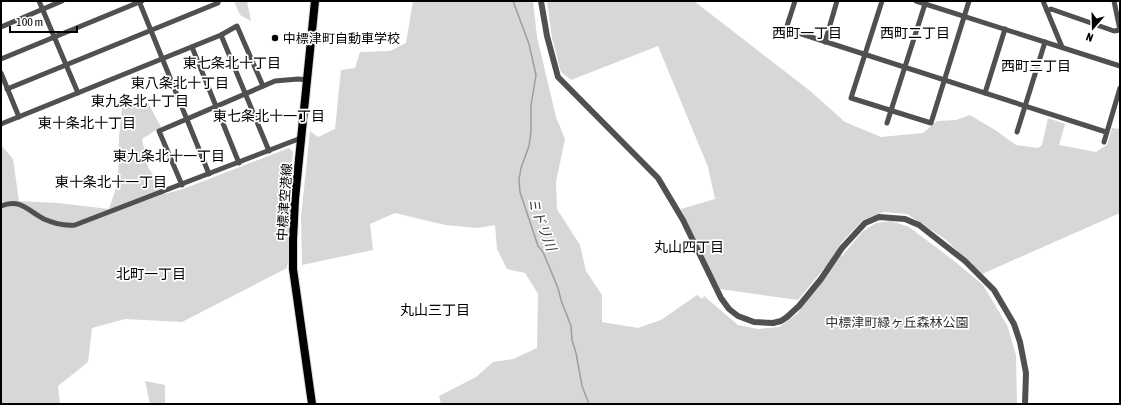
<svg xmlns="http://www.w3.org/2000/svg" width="1121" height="405" font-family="'Asap Condensed','Noto Sans JP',sans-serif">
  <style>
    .green { fill: #d7d7d7 }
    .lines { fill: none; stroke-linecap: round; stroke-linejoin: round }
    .stream { stroke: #9e9e9e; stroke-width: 1.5 }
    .primary-casing { stroke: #dbdbdb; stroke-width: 10 }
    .minor { stroke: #505050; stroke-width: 5 }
    .tertiary { stroke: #505050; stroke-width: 6 }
    .primary { stroke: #000; stroke-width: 8 }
    .poi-dot { fill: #000; stroke: #fff; stroke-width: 1.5 }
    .labels { text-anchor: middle; stroke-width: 3.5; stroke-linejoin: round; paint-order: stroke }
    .poi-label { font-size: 13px; fill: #000; stroke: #fff; text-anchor: start }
    .street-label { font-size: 13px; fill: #000; stroke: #fff }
    .park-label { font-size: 13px; fill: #2e2e2e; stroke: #fff }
    .neighbourhood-label { font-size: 14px; fill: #000; stroke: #fff }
    .water-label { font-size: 14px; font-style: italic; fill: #3f3f3f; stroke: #fff }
  </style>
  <rect width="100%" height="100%" fill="#fff"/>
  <!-- green -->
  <g class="green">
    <polygon points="234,1 247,1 251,21 240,15"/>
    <polygon points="413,1 533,1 537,37 556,117 565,139 556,182 557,209 580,245 586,271 602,295 602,322 638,328 661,320 697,295 702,299 704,296 738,325 758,329 779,327 797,314 841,255 842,256 862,232 876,223 891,221 909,227 953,260 983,285 1007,325 1016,355 1017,404 441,404 439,396 476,377 493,362 513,359 537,348 538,294 525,273 507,269 497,249 495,225 478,228 445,225 395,213 370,224 373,250 302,265 301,217 310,131 318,137 335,129 341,70 355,68 360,52 390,51 406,43"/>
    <polygon points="547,1 694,1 809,90 845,122 881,137 923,133 937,121 956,120 970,115 995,130 1016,145 1038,148 1042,145 1048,118 1065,124 1059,145 1096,152 1107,145 1112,128 1120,129 1120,213 982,274 945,239 907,214 884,212 863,220 842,242 827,265 798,300 720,289 681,209 715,199 708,167 658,46 571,80 561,72 552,38"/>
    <path d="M148 103 161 127 142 139 148 167 165 194 183 189 289 148 293 152C288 190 293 230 287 268L182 322 125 319 92 328 88 362 58 386 60 404H1V145L13 159 19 201 58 203 109 209 118 182 119 137 122 108Z"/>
    <polygon points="145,381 165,385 165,404 150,404"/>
  </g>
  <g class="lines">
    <!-- stream -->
    <polyline class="stream" points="513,1 529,44 536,75 531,105 531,132 529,146 521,168 519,180 520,192 538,246 543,252 558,288 561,300 571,326 572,340 576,353 582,386 589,404"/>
    <defs>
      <polyline id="primary" points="312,404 297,297 293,269 293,240 295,199 315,1"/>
    </defs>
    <!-- primary casing -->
    <use href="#primary" class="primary-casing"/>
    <!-- minor -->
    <g class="minor">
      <polyline points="39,1 78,93"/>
      <polyline points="139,1 209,174"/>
      <polyline points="795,1 786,29 1106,132"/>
      <polyline points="882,1 851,98 931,123 969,1"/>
      <polyline points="916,1 1120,66"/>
      <polyline points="1043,1 1062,47"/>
      <polyline points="1114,1 1120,30"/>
      <polyline points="1047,11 1051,9 1114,31 1120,30"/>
      <polyline points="1,27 62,1"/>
      <polyline points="221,35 237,26 263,86"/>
      <polyline points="825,42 837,1"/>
      <polyline points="192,47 239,163"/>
      <polyline points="1,59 142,1"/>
      <polyline points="1,73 19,117"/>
      <polyline points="7,89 218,3 218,1"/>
      <polyline points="985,93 1005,29"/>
      <polyline points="887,123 925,4"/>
      <polyline points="1,124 221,35 269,151"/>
      <polyline points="1017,132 1045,42"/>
      <polyline points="1104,142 1120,88"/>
      <polyline points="182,185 159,131 275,81 298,79 308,80"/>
      <path d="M1 206C21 198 28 211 44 219 55 224 64 226 75 225L301 138"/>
    </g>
    <!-- tertiary -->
    <polyline class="tertiary" points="541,1 547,36 558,77 658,178 683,220 721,298 729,309 738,316 754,322 773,323 781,321 787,317 799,306 821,279 842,248 865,223 879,217 905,219 919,225 965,261 994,290 1014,324 1020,342 1026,373 1025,404"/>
    <!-- primary -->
    <use href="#primary" class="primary"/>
  </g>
  <!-- markers -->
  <circle class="poi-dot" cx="275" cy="38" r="4"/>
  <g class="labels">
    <!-- poi labels -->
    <g class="poi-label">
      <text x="283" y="43">中標津町自動車学校</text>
    </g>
    <!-- street labels -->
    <g class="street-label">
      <text transform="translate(284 202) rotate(-86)" y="5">中標津空港線</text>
    </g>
    <!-- park labels -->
    <g class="park-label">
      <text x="897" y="327">中標津町緑ヶ丘森林公園</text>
    </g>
    <!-- neighbourhood labels -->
    <g class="neighbourhood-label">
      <text x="807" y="38">西町一丁目</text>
      <text x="915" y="38">西町二丁目</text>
      <text x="232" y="68">東七条北十丁目</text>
      <text x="1036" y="71">西町三丁目</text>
      <text x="180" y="88">東八条北十丁目</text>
      <text x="140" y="106">東九条北十丁目</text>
      <text x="269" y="121">東七条北十一丁目</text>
      <text x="87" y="128">東十条北十丁目</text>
      <text x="169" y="161">東九条北十一丁目</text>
      <text x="111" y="187">東十条北十一丁目</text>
      <text x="689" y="252">丸山四丁目</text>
      <text x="151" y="279">北町一丁目</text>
      <text x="435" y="315">丸山三丁目</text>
    </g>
    <!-- water labels -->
    <g class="water-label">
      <text transform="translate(542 224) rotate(69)" y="5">ミドリ川</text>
    </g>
  </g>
  <!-- border -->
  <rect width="1121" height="405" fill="none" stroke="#000000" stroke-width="4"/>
  <!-- north arrow -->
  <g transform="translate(1093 28) rotate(200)" stroke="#ffffff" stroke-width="3" paint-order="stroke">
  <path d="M0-3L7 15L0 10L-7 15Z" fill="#000000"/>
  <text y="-6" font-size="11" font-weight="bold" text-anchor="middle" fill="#000000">N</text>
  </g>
  <!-- scale -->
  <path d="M10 26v6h67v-6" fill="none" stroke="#000000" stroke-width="2"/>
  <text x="16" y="26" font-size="12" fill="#000000" stroke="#ffffff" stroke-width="3" paint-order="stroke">100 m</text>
</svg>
